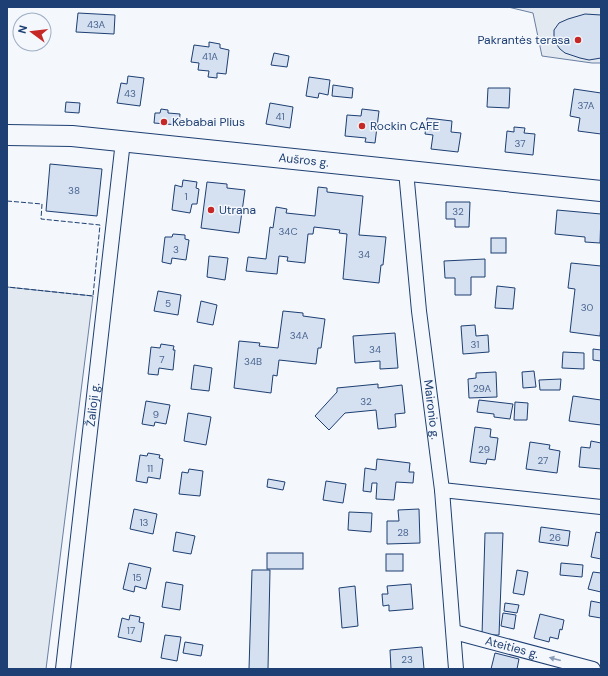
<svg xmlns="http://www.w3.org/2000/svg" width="608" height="676" font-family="'DM Sans',sans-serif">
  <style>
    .green { fill: #e3e9f0; stroke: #687fa3 }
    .building { fill: #d5e0f0; stroke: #1d3f73 }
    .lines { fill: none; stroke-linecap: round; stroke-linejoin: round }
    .street-casing { stroke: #1d3f73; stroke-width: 16 }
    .secondary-casing { stroke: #1d3f73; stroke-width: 22 }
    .street { stroke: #f4f7fb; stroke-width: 14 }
    .secondary { stroke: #f4f7fb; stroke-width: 20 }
    .fence { stroke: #1d3f73; stroke-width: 1; stroke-dasharray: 5 2; stroke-linecap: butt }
    .oneway { fill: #889bb7 }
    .poi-dot { fill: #c62828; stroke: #f4f7fb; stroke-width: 1.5 }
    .labels { text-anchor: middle; stroke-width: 3; stroke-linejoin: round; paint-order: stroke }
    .number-label { font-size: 10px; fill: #4b6792 }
    .poi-label { font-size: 12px; fill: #1d3f73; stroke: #f4f7fb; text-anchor: start }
    .street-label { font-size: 12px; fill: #1d3f73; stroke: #f4f7fb }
  </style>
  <rect width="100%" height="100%" fill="#f4f7fb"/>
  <!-- green -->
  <g class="green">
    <polygon points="508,7 601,7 601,63 592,63 542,56 533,13"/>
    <polygon points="7,287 93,296 46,669 7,669"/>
  </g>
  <!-- building -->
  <g class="building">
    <polygon points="78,13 115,15 114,34 76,32"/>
    <polygon points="585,14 601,15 601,58 589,60 580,58 565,53 560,49 557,45 554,36 554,30 559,23 568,19"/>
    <polygon points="209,42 220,44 220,48 229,50 226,74 217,73 217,78 208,77 209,71 198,70 199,63 191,62 194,45 209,47"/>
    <polygon points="274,53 289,56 287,67 271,65"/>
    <polygon points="128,76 144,78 140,106 117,103 121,83 127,84"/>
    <polygon points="309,77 330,80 328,95 319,93 318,98 306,96"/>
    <polygon points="333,85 353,88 352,98 332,96"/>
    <polygon points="488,88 510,88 509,108 487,107"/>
    <polygon points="574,89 601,93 601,134 578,131 580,118 570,116"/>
    <polygon points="66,102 80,103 79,113 65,112"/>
    <polygon points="270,103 293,107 290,128 266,124"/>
    <polygon points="161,109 168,110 168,113 180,114 179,125 154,123 155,113 160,113"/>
    <polygon points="362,109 379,111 375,143 365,142 366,138 345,136 347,115 361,116"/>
    <polygon points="427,118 452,121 451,132 461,133 458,152 431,149 433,135 425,134"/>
    <polygon points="514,127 525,128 524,133 535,134 533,155 505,152 507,131 514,132"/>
    <polygon points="50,164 102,169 97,216 46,211"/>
    <polygon points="183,180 197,182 196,188 199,189 197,204 192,204 190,213 172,210 175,185 182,187"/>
    <polygon points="207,182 227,184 227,188 245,190 239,233 201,228"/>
    <polygon points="318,187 327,188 327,192 363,196 359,235 386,237 383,265 381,265 379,283 343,279 347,234 339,233 340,230 314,227 313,234 308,234 305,263 287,261 288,257 279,256 277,274 246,271 248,257 266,259 270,227 273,228 276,207 287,209 286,213 315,216"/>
    <polygon points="446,202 470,202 469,227 455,227 455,219 446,219"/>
    <polygon points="557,210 601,214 600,243 585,242 585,237 555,234"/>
    <polygon points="173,234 185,235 185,239 189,240 186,260 172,258 171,264 162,262 165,237 172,237"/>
    <rect x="491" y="238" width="15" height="15"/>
    <polygon points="209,256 228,258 225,280 207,277"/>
    <polygon points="485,259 485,277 471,277 471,295 455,295 455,278 445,278 444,261"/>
    <polygon points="571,263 601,266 601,325 600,336 570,332 575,289 568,288"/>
    <polygon points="497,286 515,288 513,309 495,308"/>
    <polygon points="158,291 181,295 178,315 154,311"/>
    <polygon points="201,301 217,305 213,325 197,322"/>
    <polygon points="283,311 303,313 303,316 325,319 321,348 318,348 316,364 279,360 277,376 273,375 271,393 234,388 239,341 260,343 259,346 278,348"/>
    <polygon points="475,325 476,336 488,335 489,352 463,354 461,326"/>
    <polygon points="395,333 398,368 380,369 380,361 355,363 353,336"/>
    <polygon points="161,344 174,346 173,350 175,350 173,370 159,368 158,375 148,374 151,347 160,348"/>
    <polygon points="593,349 601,350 601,361 593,360"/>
    <polygon points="563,352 584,353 584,369 562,368"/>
    <polygon points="194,365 212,368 209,391 191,389"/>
    <polygon points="534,371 536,387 523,388 522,372"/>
    <polygon points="496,372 497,397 469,398 468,379 476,378 476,373"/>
    <polygon points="561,379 560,390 540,390 539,380"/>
    <polygon points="378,384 378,388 402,385 405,413 395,414 396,427 378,429 376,410 345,413 329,430 315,416 337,392 337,388"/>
    <polygon points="573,396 601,400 601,425 569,421"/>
    <polygon points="479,400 513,404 510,419 494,417 494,414 477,412"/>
    <polygon points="146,401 170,405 166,424 155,422 154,426 142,424"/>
    <polygon points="515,402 528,403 527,420 514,420"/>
    <polygon points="188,413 211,417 206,445 184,441"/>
    <polygon points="475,427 491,429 490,437 498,438 495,460 487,459 486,464 470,462"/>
    <polygon points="591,441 601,443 601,469 579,467 581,447 590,448"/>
    <polygon points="530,442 550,445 549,449 560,451 557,473 526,469"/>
    <polygon points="148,453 160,455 159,458 163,459 160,479 148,477 147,483 136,481 140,455 147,456"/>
    <polygon points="377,459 410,463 409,472 414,472 413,483 396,482 394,500 376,499 377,483 372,483 371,492 363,491 365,468 376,470"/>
    <polygon points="189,469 203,471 200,496 179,494 182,472 188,473"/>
    <polygon points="268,479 285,482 283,490 267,487"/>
    <polygon points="326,481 346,484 343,503 323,500"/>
    <polygon points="134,509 157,514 153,534 130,529"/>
    <polygon points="419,509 420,543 387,544 387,521 399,521 398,510"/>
    <polygon points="349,512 372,513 371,532 348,530"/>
    <polygon points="541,527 570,531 568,546 539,542"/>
    <polygon points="176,532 195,536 191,554 173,551"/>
    <polygon points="596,532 601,533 601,559 591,557"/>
    <polygon points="485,533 503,533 499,635 482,635"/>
    <rect x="267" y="553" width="36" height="16"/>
    <rect x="386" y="554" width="17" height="17"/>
    <polygon points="129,563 151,568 146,589 135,586 134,592 123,589"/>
    <polygon points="561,563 583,565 582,577 560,575"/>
    <polygon points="252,570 270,570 268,669 249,669"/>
    <polygon points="517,570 528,572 524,595 513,593"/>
    <polygon points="593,572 601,573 601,592 588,589"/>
    <polygon points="166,582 183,585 180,610 162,607"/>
    <polygon points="411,584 413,609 389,611 389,605 383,606 382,594 388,594 387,586"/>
    <polygon points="355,586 358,626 342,628 339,588"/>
    <polygon points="591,601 601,603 601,618 589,616"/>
    <polygon points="505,603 519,605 517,613 504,611"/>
    <polygon points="503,613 516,615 514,629 501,626"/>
    <polygon points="540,614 564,620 562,630 560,629 558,639 550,637 549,642 534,638"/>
    <polygon points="130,615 140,617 139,622 144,623 141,642 118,637 122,618 129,620"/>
    <polygon points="165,635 181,637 177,661 161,658"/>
    <polygon points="185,642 203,645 201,656 183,653"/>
    <polygon points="422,647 424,669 391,669 390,650"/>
    <polygon points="495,653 519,659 517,669 491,669"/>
  </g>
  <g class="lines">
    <defs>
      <g id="street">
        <path id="s1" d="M406 171 419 311 442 490 456 669"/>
        <polyline points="442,490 601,507"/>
        <path id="s2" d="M454 632 593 669"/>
        <path id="s3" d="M63 669 123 141"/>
      </g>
      <g id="secondary">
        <path id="s4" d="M7 135 72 136 601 191"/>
      </g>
    </defs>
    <!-- street casing -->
    <use href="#street" class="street-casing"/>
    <!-- secondary casing -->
    <use href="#secondary" class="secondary-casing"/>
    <!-- street -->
    <use href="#street" class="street"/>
    <!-- secondary -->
    <use href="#secondary" class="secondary"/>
    <!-- fence -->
    <polyline class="fence" points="7,201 42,204 41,219 100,225 93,296 7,287"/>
  </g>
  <!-- one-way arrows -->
  <defs><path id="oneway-solid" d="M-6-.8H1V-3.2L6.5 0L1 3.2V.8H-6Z"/></defs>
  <use class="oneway" href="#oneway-solid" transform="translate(555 659) rotate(-165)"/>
  <!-- markers -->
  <g class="poi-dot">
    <circle cx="578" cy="40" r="4"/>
    <circle cx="164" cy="122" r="4"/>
    <circle cx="362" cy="126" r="4"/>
    <circle cx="211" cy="210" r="4"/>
  </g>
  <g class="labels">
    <!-- number labels -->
    <g class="number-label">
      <text x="96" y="28">43A</text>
      <text x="210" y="60">41A</text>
      <text x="130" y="97">43</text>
      <text x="586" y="109">37A</text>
      <text x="280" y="120">41</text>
      <text x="520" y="147">37</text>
      <text x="74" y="194">38</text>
      <text x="186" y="200">1</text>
      <text x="458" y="215">32</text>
      <text x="288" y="235">34C</text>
      <text x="176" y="253">3</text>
      <text x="364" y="258">34</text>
      <text x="168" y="307">5</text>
      <text x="587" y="311">30</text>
      <text x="299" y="339">34A</text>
      <text x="475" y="348">31</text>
      <text x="375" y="353">34</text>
      <text x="162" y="363">7</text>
      <text x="253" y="365">34B</text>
      <text x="482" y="392">29A</text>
      <text x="366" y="405">32</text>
      <text x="156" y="418">9</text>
      <text x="484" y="453">29</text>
      <text x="543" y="464">27</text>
      <text x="150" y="472">11</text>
      <text x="144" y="526">13</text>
      <text x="403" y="536">28</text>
      <text x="555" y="541">26</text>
      <text x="137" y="581">15</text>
      <text x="131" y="634">17</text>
      <text x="407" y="663">23</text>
    </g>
    <!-- poi labels -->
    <g class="poi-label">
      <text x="570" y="44" text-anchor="end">Pakrantės terasa</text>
      <text x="172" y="126">Kebabai Plius</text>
      <text x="370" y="130">Rockin CAFE</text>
      <text x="219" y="214">Utrana</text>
    </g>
    <!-- street labels -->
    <g class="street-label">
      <text dy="4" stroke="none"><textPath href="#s4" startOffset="298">Aušros g.</textPath></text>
      <text dy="4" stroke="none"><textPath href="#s3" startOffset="266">Žalioji g.</textPath></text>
      <text dy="4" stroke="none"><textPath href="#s1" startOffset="240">Maironio g.</textPath></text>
      <text dy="4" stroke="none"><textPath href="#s2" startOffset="60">Ateities g.</textPath></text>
    </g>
  </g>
  <!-- border -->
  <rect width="608" height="676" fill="none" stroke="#1d3f73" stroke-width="16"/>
  <!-- north arrow -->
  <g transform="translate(32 32) rotate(285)"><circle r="19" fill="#f4f7fb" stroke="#9eadc5"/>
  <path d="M0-3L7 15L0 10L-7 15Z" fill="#c62828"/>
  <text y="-6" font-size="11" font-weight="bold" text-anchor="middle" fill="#1d3f73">N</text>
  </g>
</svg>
